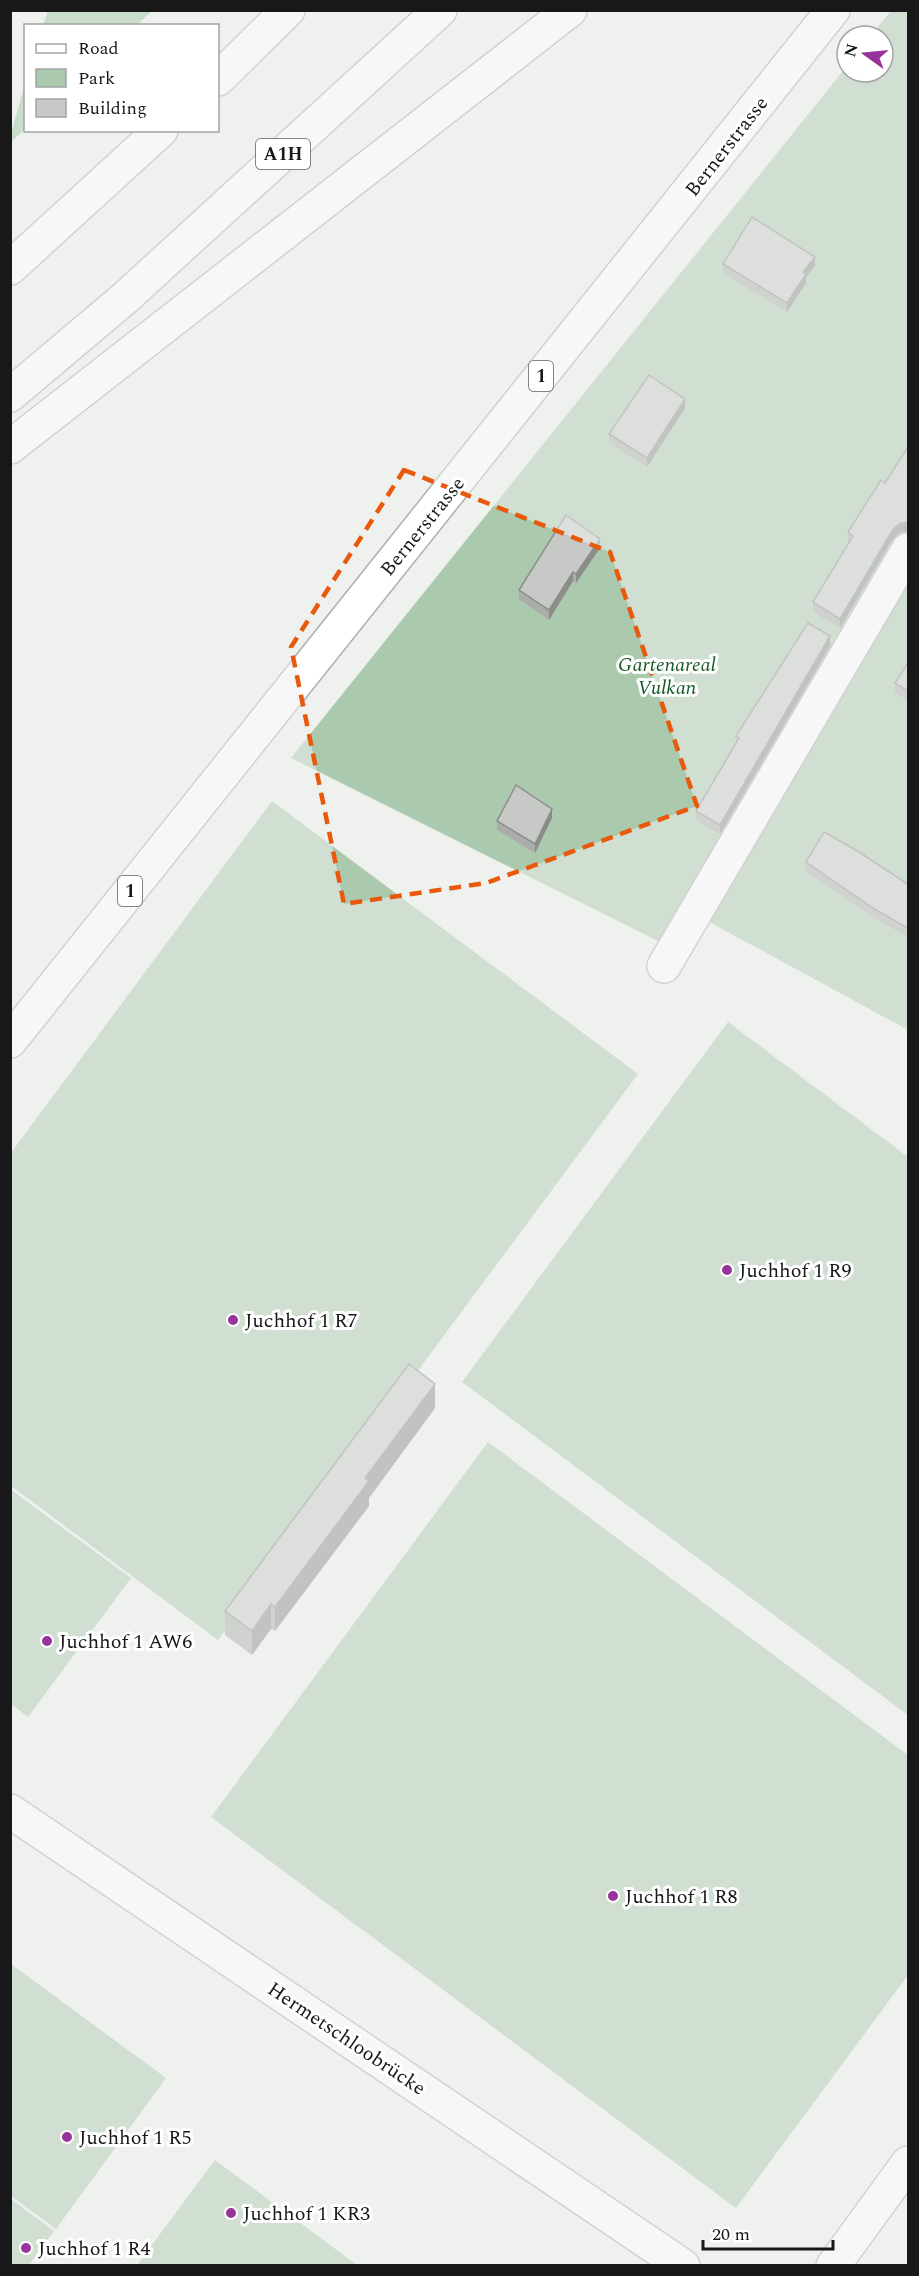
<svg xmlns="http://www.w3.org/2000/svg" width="919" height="2276" font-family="Spectral,serif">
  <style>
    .green { fill: #abc9ad }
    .forest { fill: #9ac89e }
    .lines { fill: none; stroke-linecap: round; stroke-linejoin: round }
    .minor-casing { stroke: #adafad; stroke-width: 36 }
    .major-casing { stroke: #adafad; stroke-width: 36 }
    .highway-casing { stroke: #adafad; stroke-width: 36 }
    .minor { stroke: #fff; stroke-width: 33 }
    .major { stroke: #fff; stroke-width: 33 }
    .highway { stroke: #fff; stroke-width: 33 }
    .wall { fill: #abadab }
    .shaded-wall { fill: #8b8d8b }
    .building { fill: #c7c9c7; stroke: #8b8d8b; stroke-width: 1.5 }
    .marked { fill: none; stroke: #e8590c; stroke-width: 4.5; stroke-dasharray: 12 8; stroke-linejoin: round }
    .poi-dot { fill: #973399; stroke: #fff; stroke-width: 2 }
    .labels { text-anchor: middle; stroke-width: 6; stroke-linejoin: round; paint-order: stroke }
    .shield { fill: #fff; stroke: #5d5d5d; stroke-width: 1.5 }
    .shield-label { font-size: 18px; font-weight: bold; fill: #181818 }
    .street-label { font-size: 20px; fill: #181818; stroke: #fff }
    .park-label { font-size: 20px; font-style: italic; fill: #145723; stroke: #fff }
    .poi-label { font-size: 20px; fill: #181818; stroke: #fff; text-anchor: start }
  </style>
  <rect width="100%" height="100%" fill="#eff1ef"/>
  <!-- green -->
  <g class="green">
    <polygon points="891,11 908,11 908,1030 702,918 682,953 291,758 847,66 847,72 883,72 883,36 870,36"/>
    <polygon points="272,801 638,1074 218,1640 11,1486 10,1154"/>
    <polygon points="728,1022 908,1157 908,1715 462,1382"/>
    <polygon points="488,1442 908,1755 908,1975 736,2208 211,1817"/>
    <polygon points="10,1489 131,1578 28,1717 11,1704"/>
    <polygon points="11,1964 166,2078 56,2229 11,2196"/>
    <polygon points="215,2160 357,2265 137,2265"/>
    <polygon points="11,2199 54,2231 29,2265 11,2265"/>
  </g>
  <!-- forest -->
  <g class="forest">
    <polygon points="48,11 48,10 152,11 137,25 43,25"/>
    <polygon points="25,84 25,129 11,142 11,133"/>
  </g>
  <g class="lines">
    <defs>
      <g id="minor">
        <polyline points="664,966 908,550"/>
        <polyline points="833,2266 908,2163"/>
      </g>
      <g id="major">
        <polyline points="10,1041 833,10"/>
        <polyline points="10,1811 683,2266"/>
      </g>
      <g id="highway">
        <polyline points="218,79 288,10"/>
        <polyline points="10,268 161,130"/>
        <polyline points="10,395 125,298 440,10"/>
        <polyline points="10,447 570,10"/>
      </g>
    </defs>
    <!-- minor casing -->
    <use href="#minor" class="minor-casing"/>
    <!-- major casing -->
    <use href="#major" class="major-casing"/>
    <!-- highway casing -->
    <use href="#highway" class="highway-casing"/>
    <!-- minor -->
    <use href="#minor" class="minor"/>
    <!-- major -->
    <use href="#major" class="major"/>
    <!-- highway -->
    <use href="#highway" class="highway"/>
  </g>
  <!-- wall -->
  <g class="wall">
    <polygon points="723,264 815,266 806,277 806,283 787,312 723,273"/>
    <polygon points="685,408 647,467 609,443 609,434"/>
    <polygon points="885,483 899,533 892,540 840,628 813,612 813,602 849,542 848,542 848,532"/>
    <polygon points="600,548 576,583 573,581 549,620 519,599 519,590"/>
    <polygon points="830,646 720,834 696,820 696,811 736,742 736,736"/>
    <polygon points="909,661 909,701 895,693 895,683"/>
    <polygon points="552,818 535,853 497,830 497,821"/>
    <polygon points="806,862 909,885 909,938 873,917 806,872"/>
    <polygon points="435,1408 369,1498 369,1506 275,1631 271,1629 252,1655 225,1635 225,1611"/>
  </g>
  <!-- shaded-wall -->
  <g class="shaded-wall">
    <polygon points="815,257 815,266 806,277 806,283 787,312 787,303 803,272"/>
    <polygon points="685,399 685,408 647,467 647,458"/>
    <polygon points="909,522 909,531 899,533 892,540 840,628 840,619 892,531 899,524"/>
    <polygon points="600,539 600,548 576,583 576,574"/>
    <polygon points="573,572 573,581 549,620 549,610"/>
    <polygon points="830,636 830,646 720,834 720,825"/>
    <polygon points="552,809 552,818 535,853 535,844"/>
    <polygon points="435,1384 435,1408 369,1498 369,1506 275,1631 275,1607 365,1478"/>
    <polygon points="271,1604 271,1629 252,1655 252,1631"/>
  </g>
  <!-- building -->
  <g class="building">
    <polygon points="752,217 815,257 803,272 806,274 787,303 723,264"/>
    <polygon points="649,375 685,399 647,458 609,434"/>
    <polygon points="909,445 909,522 899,524 892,531 840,619 813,602 853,536 848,532 881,480 885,483"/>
    <polygon points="566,515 600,539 576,574 573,572 549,610 519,590"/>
    <polygon points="808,623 830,636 720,825 696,811 739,738 736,736"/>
    <polygon points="909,661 909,692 895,683"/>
    <polygon points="516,785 552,809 535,844 497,821"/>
    <polygon points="824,832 859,852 909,885 909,929 873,908 806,862"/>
    <polygon points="409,1364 435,1384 365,1478 369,1481 275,1607 271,1604 252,1631 225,1611"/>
  </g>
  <!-- marked area -->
  <path d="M0 0H919V2276H0ZM404 470 610 552 697 806 486 883 344 904 291 647Z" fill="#eff1ef" fill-opacity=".55" fill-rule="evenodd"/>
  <path class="marked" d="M404 470 610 552 697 806 486 883 344 904 291 647Z"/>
  <!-- markers -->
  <g class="poi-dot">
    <circle cx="727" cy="1270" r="6"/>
    <circle cx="233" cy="1320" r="6"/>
    <circle cx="47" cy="1641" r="6"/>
    <circle cx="613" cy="1896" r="6"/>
    <circle cx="67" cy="2137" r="6"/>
    <circle cx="231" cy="2213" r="6"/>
    <circle cx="26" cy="2248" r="6"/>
  </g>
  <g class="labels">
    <!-- shield labels -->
    <g class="shield">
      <rect x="256" y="139" width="54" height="30" rx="4.5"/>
      <rect x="529" y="361" width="24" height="30" rx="4.5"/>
      <rect x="118" y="876" width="24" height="30" rx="4.5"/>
    </g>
    <g class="shield-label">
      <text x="283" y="160">A1H</text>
      <text x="541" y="382">1</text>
      <text x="130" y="897">1</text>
    </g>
    <!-- street labels -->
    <g class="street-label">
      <text transform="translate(726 146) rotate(-52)" y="7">Bernerstrasse</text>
      <text transform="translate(422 526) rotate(-51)" y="7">Bernerstrasse</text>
      <text transform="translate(347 2038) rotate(34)" y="7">Hermetschloobrücke</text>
    </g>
    <!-- park labels -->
    <g class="park-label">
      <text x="667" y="671">Gartenareal<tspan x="667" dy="23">Vulkan</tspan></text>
    </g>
    <!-- poi labels -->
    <g class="poi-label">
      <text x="739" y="1277">Juchhof 1 R9</text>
      <text x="245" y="1327">Juchhof 1 R7</text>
      <text x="59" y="1648">Juchhof 1 AW6</text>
      <text x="625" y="1903">Juchhof 1 R8</text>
      <text x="79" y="2144">Juchhof 1 R5</text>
      <text x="243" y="2220">Juchhof 1 KR3</text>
      <text x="38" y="2255">Juchhof 1 R4</text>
    </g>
  </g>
  <!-- border -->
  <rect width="919" height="2276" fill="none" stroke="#181818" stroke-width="24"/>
  <!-- legend -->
  <rect x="24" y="24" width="195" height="108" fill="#ffffff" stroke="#a3a3a3" stroke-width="1.5"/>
  <rect x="36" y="44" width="30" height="9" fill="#ffffff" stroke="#a3a3a3" stroke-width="1.5"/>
  <text x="78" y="54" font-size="18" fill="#181818">Road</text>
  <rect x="36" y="69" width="30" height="18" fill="#abc9ad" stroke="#a3a3a3" stroke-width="1.5"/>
  <text x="78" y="84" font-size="18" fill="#181818">Park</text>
  <rect x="36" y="99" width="30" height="18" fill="#c7c9c7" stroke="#a3a3a3" stroke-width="1.5"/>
  <text x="78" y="114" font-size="18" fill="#181818">Building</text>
  <!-- north arrow -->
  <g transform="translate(865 54) rotate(285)"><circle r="28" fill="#ffffff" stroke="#a3a3a3" stroke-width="1.5"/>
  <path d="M0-4.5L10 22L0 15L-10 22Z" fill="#973399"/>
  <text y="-9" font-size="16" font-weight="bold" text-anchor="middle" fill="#181818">N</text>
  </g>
  <!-- scale -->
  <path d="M703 2240v9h130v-9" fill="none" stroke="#181818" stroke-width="3"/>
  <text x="712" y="2240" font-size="18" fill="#181818" stroke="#ffffff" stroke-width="4.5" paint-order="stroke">20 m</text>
</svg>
